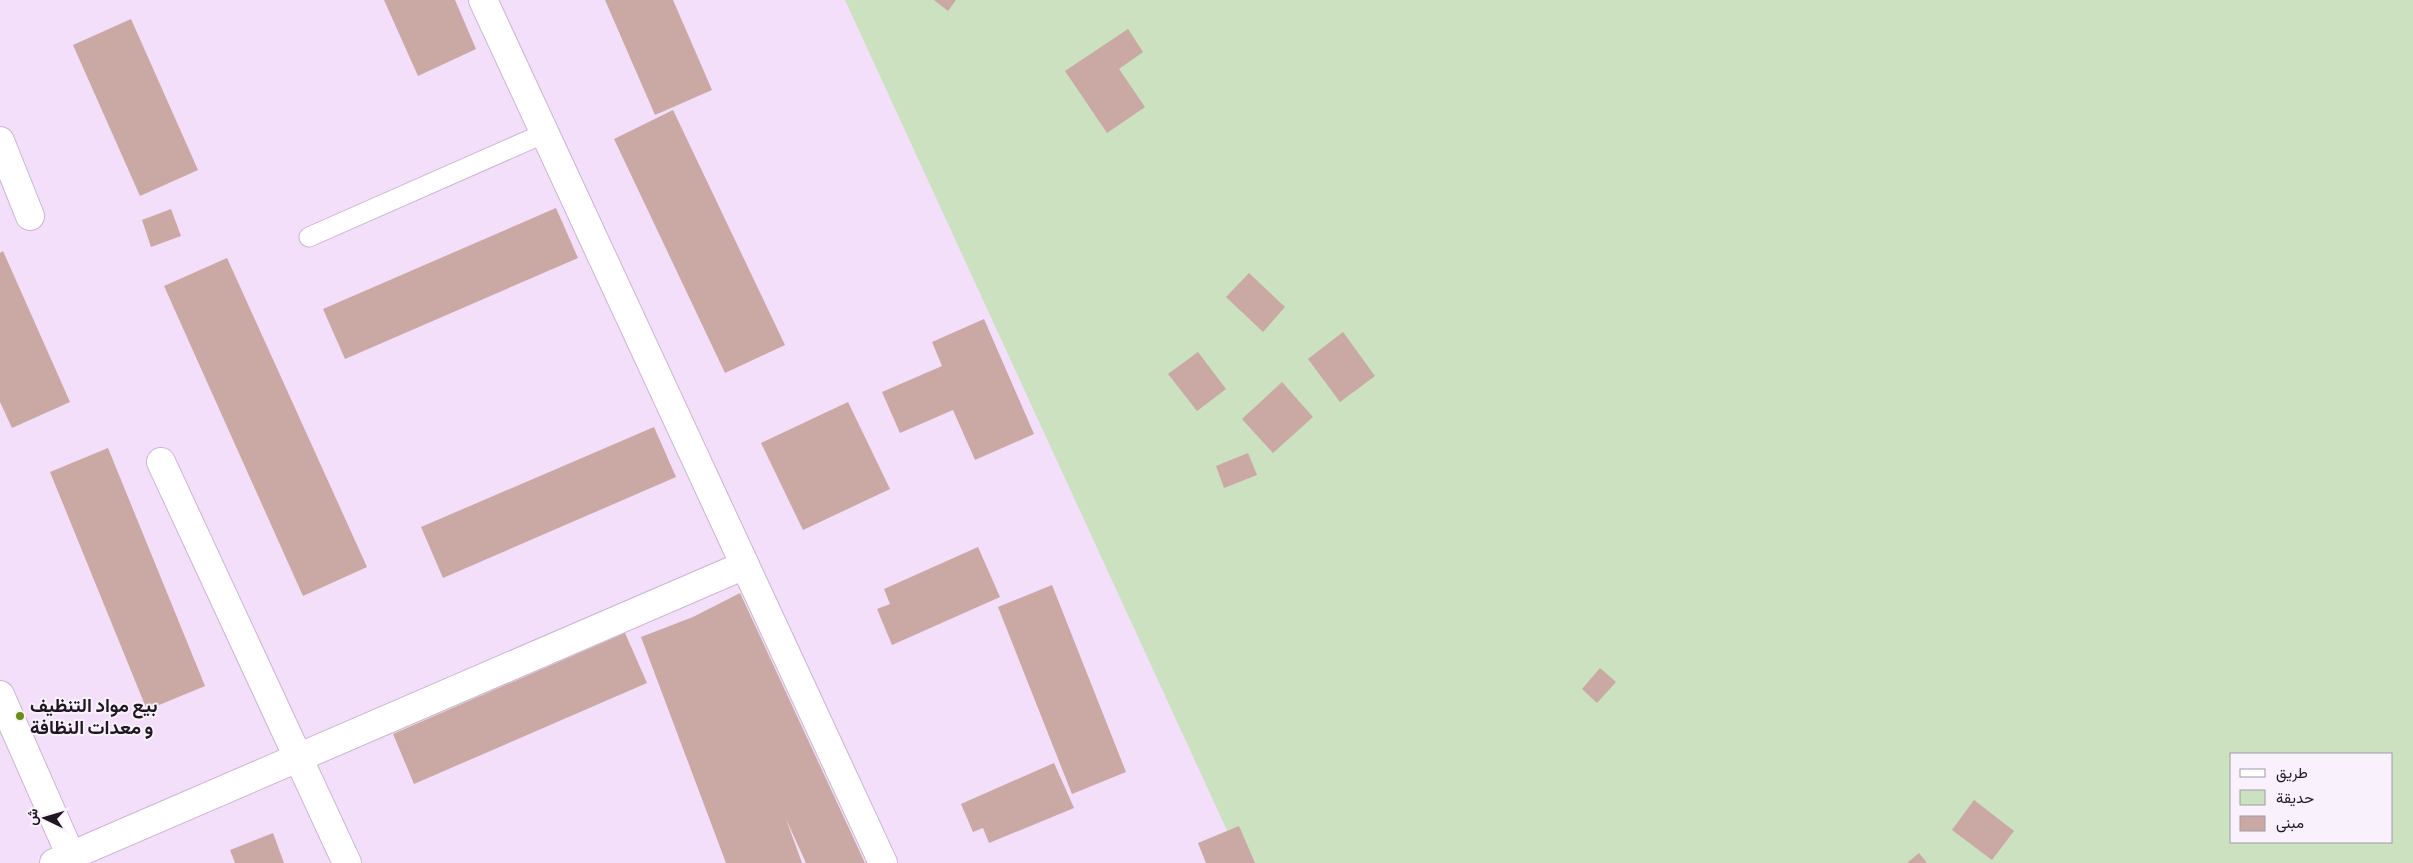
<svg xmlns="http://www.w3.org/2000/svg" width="2413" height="863" font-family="'Zilla Slab',Vazirmatn,serif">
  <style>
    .green { fill: #cbe1c0; fill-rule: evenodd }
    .building { fill: #caa8a3 }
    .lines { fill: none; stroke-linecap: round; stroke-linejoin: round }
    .lane-casing { stroke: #c9b6cf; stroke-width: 21 }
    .street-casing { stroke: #c9b6cf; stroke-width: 30 }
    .secondary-casing { stroke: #c9b6cf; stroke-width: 30 }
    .lane { stroke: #fff; stroke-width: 19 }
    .street { stroke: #fff; stroke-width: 28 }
    .secondary { stroke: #fff; stroke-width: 28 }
    .poi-dot { fill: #698d15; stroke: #f9f1fc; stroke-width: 2 }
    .labels { text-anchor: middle; stroke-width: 4; stroke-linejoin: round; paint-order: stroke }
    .poi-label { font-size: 19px; font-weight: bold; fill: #1e1720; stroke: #f9f1fc; text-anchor: start }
  </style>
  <rect width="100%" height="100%" fill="#f3dffa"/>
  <!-- green -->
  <path class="green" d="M845 0H2413V863H1242ZM2232 754H2392V842H2232Z"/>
  <!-- building -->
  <g class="building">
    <polygon points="384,0 455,0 476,49 418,76"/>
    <polygon points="605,0 673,0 712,90 655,115"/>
    <polygon points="934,0 956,0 948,11"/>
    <polygon points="131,19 198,170 140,196 73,45"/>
    <polygon points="1128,29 1143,52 1119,69 1145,107 1107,133 1065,71"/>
    <polygon points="673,110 785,345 725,373 614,139"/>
    <polygon points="556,208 578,258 345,359 323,309"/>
    <polygon points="171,209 181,236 151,247 142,220"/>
    <polygon points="3,251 70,402 12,428 0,402 0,253"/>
    <polygon points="227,258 367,567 303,596 164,286"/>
    <polygon points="1249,273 1285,307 1263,332 1226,297"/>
    <polygon points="984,319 1034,434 975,460 953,410 900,433 882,392 942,366 932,342"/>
    <polygon points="1343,332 1375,376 1340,402 1308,359"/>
    <polygon points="1198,352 1226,389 1197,411 1168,374"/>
    <polygon points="1282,382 1313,417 1273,453 1242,419"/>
    <polygon points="848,402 890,489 803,530 761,443"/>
    <polygon points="654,427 676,477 443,578 421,527"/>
    <polygon points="108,448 205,686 147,710 50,472"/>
    <polygon points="1248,453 1257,475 1224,488 1216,466"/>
    <polygon points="978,547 1000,597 892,645 877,609 890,604 884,589"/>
    <polygon points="1052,585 1126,772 1072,794 998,607"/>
    <polygon points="740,593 865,863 806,863 786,819 802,863 726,863 641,637 693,617"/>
    <polygon points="625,633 647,683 414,784 393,734"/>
    <polygon points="1600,668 1616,682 1597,703 1582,689"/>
    <polygon points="1054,763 1074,808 989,843 983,828 973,832 961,804"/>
    <polygon points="1974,800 2014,831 1992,860 1952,830"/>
    <polygon points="1239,826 1255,863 1206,863 1198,843"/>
    <polygon points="273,833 284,863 235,863 230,850"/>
    <polygon points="1919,853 1927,863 1907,863"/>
  </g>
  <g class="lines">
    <defs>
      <polyline id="lane" points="309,237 545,133"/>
      <g id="street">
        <polyline points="483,0 883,863"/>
        <polyline points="0,141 30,216"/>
        <polyline points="161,462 347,863"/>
        <polyline points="54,863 745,565"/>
      </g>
      <polyline id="secondary" points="0,695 74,863"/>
    </defs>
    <!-- lane casing -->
    <use href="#lane" class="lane-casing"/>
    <!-- street casing -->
    <use href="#street" class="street-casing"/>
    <!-- secondary casing -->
    <use href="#secondary" class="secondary-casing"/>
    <!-- lane -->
    <use href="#lane" class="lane"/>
    <!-- street -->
    <use href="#street" class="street"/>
    <!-- secondary -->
    <use href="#secondary" class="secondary"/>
  </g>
  <!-- markers -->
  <circle class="poi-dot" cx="20" cy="716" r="5"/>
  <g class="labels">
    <!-- poi labels -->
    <g class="poi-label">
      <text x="30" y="712">بيع مواد التنظيف<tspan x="30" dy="22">و معدات النظافة</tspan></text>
    </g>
  </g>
  <!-- legend -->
  <rect x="2230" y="753" width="162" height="90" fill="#f9f1fc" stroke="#a19aa4"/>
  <rect x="2240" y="769" width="25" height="8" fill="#ffffff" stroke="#a19aa4"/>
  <text x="2276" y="778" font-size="15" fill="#1e1720">طريق</text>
  <rect x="2240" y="790" width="25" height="15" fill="#cbe1c0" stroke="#a19aa4"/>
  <text x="2276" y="803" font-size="15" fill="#1e1720">حديقة</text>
  <rect x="2240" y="816" width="25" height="15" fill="#caa8a3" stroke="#a19aa4"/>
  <text x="2276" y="828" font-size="15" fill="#1e1720">مبنى</text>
  <!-- north arrow -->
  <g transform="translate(45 818) rotate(275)" stroke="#f9f1fc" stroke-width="4" paint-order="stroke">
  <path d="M0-4L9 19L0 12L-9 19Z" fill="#1e1720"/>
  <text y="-8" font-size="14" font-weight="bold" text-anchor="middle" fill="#1e1720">ش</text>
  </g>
</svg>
